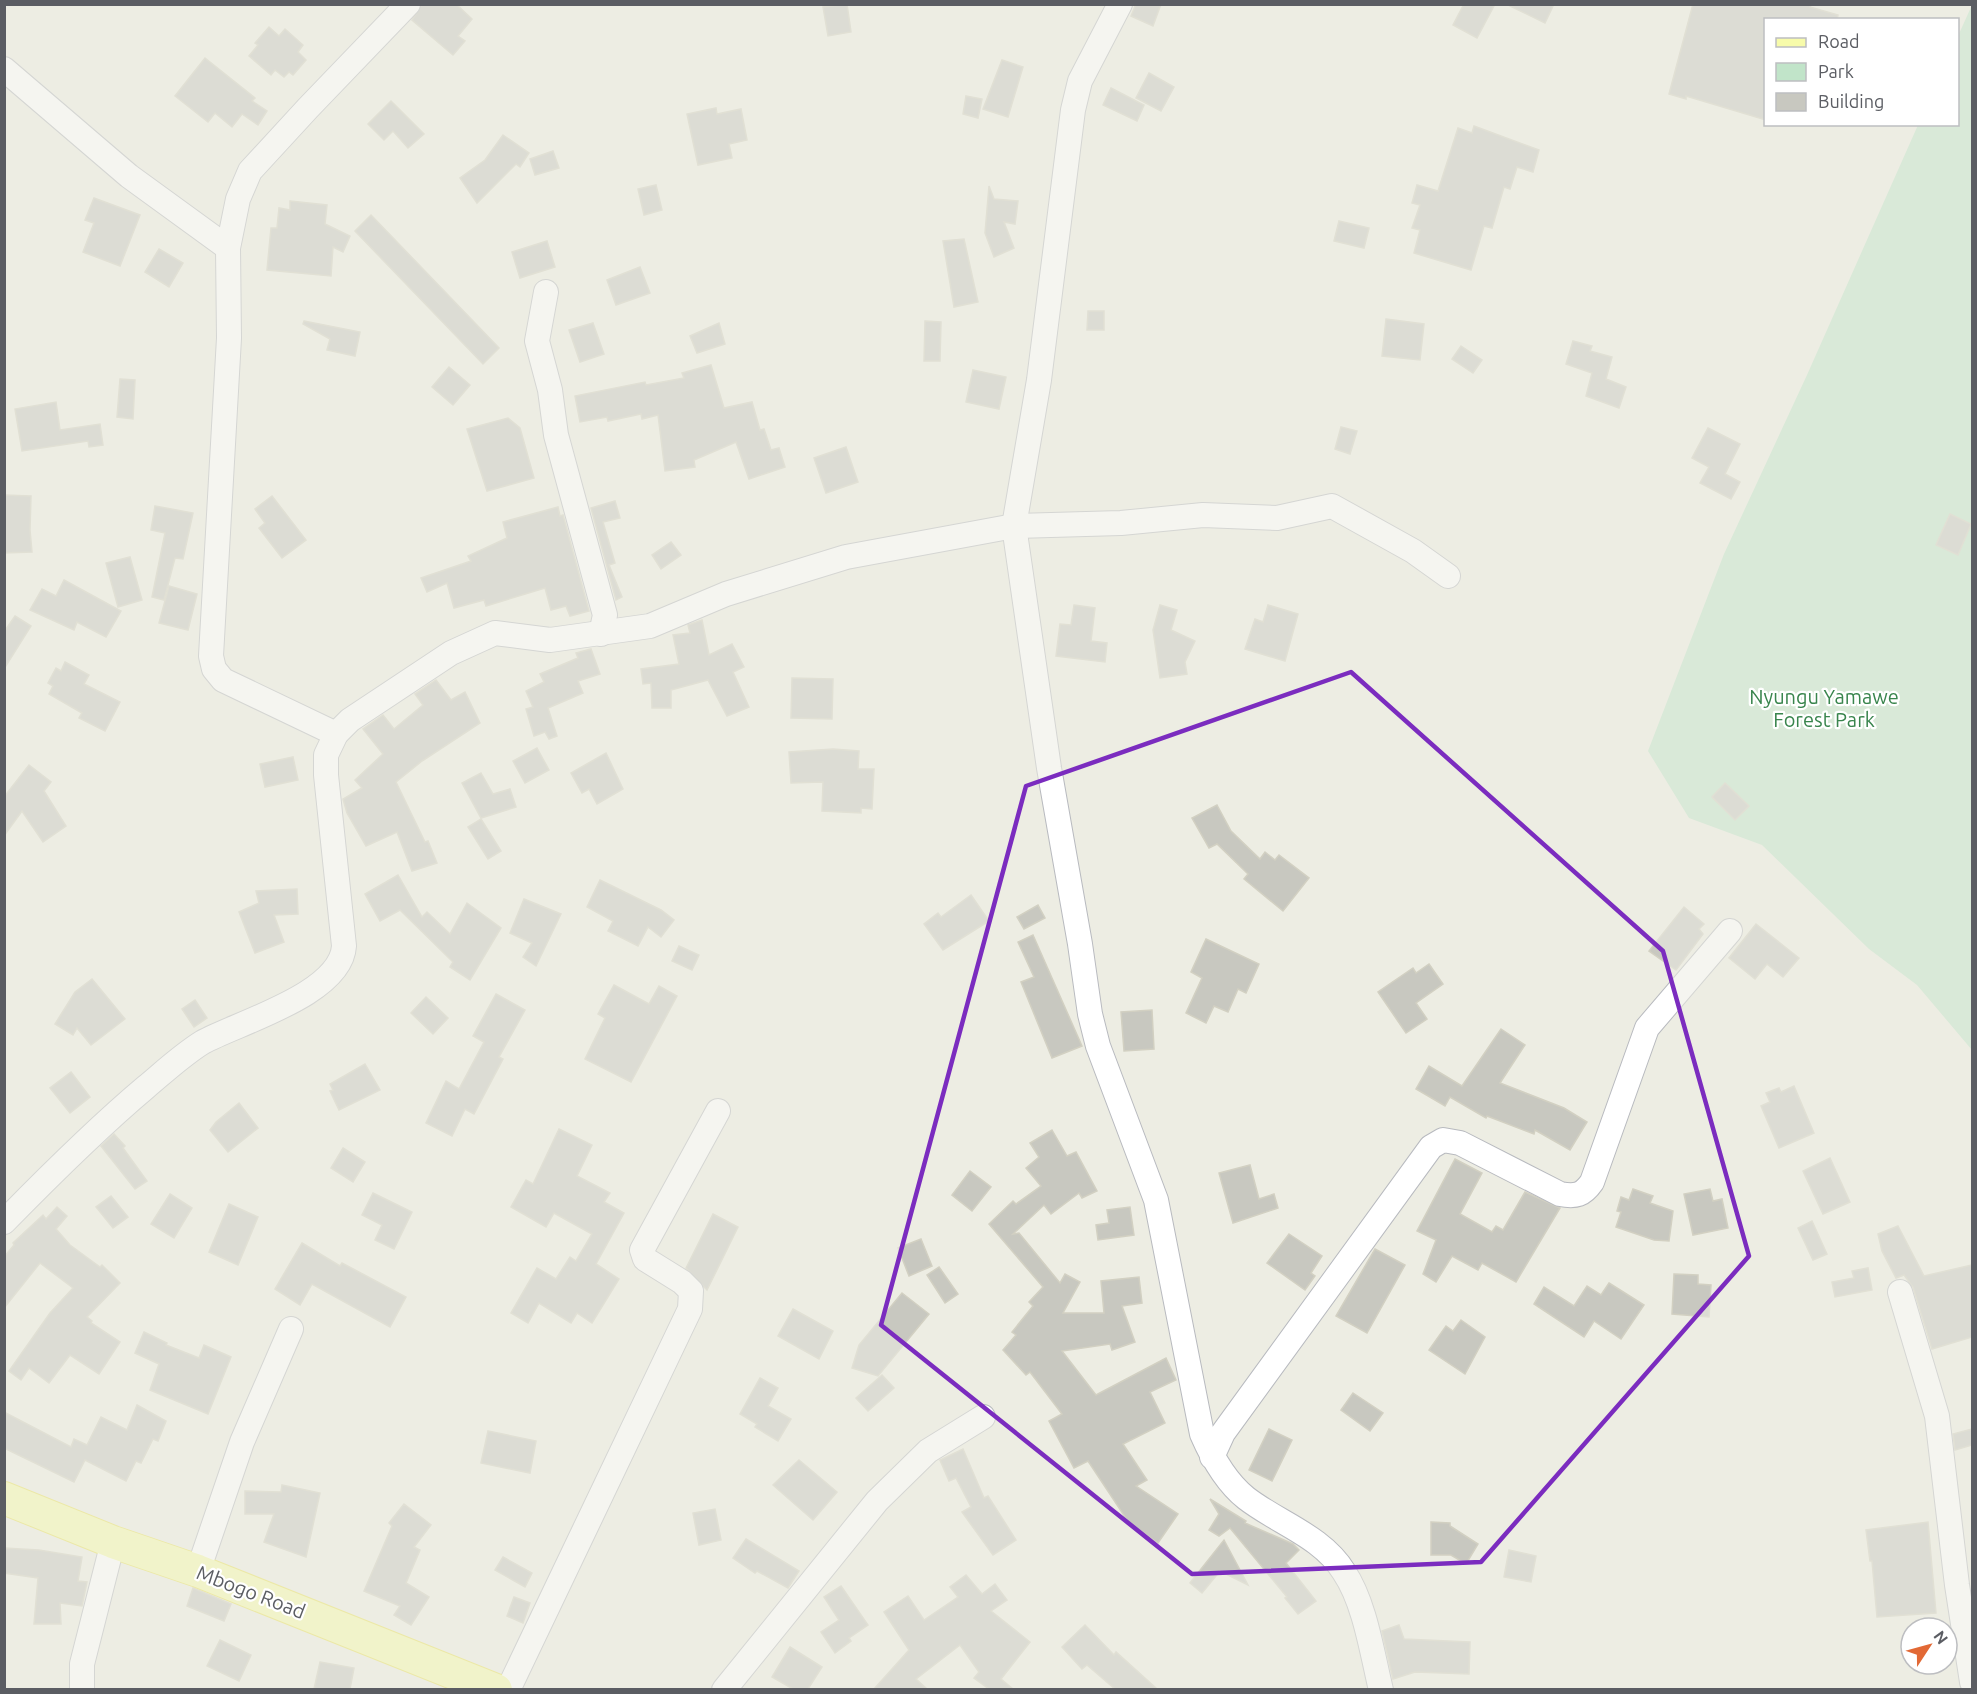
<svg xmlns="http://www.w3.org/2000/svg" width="1977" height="1694" font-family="Ubuntu,sans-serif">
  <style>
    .green { fill: #c1e4c9 }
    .building { fill: #c8c8c0; stroke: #d2d0c2; stroke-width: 1.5 }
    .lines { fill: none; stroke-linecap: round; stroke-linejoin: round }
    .minor-casing { stroke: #b8babf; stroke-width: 26 }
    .major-casing { stroke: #ebe35f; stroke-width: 34 }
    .minor { stroke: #fff; stroke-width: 24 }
    .major { stroke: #f7fbaa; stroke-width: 32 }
    .marked { fill: none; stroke: #7b2cbf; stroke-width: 4.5; stroke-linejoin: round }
    .labels { text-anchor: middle; stroke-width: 4.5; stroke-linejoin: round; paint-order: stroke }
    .park-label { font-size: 20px; fill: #39854d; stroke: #fff }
    .street-label { font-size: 20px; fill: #5b5d63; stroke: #fff }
  </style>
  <rect width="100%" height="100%" fill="#edede3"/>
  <!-- green -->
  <polygon class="green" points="1972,5 1972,1050 1917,985 1869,949 1762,845 1689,818 1648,751 1724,554 1807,375 1918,125 1958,124 1958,36"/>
  <!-- building -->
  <g class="building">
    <polygon points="422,4 456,4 472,19 458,36 465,41 453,55 412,20"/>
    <polygon points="847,4 851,32 828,36 823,7"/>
    <polygon points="1136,4 1161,4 1153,26 1131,16"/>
    <polygon points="1464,4 1495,4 1477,38 1453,25"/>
    <polygon points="1506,4 1554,4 1545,23"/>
    <polygon points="1693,4 1811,4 1810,7 1838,15 1837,20 1766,20 1766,120 1686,96 1686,99 1669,94"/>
    <polygon points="269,27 279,36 285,29 303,45 298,52 306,60 293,75 289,72 284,77 275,70 271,75 249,56 258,45 255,43"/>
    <polygon points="205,58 255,98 252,101 267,111 258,125 242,114 232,127 215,113 208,122 175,96"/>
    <polygon points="1002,60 1023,67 1008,117 983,109"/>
    <polygon points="1149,73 1174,87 1161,111 1136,98"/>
    <polygon points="1111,88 1144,105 1137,121 1103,105"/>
    <polygon points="966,96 982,99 978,118 963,114"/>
    <polygon points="391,101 424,134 408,148 393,131 384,140 368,124"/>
    <polygon points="716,108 717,114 741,109 747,140 729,144 732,158 698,165 687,114"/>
    <polygon points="1474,126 1539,150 1533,172 1517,167 1510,189 1504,187 1492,228 1484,226 1471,270 1414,253 1420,230 1412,228 1420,205 1412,203 1417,185 1438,191 1458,128 1472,133"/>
    <polygon points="503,135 529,153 520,167 516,164 477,203 460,178 485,160"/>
    <polygon points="553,151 559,168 535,175 530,159"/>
    <polygon points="656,185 662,210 644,215 638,189"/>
    <polygon points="989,186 994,199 1018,201 1015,224 1004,222 1014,248 994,257 985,233"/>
    <polygon points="94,198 140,215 120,266 83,252 94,223 85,220"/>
    <polygon points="290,201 327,205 325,224 350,236 343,252 333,247 331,276 267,270 271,228 277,228 279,208 290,210"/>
    <polygon points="371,215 499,348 483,364 355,231"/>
    <polygon points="1339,221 1369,228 1364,248 1334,241"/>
    <polygon points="964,239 978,302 954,307 943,241"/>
    <polygon points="547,241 555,267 520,278 512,252"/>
    <polygon points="159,249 183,263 169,287 145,272"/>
    <polygon points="640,267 650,293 616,305 607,280"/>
    <polygon points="1088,311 1104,311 1104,330 1087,330"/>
    <polygon points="1386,319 1424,324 1420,360 1382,356"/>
    <polygon points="304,321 360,332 355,356 327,350 330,339 303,324"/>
    <polygon points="925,321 941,322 940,361 924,361"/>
    <polygon points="593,323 604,354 580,362 569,330"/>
    <polygon points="719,323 725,344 697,353 690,336"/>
    <polygon points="1573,341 1592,346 1590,351 1612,357 1606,379 1626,387 1619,408 1586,396 1592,373 1566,364"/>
    <polygon points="1461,346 1482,360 1473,373 1452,359"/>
    <polygon points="711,365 724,408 752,402 760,430 764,429 771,450 779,448 785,467 749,479 736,442 694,460 695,467 665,471 658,415 642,419 641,414 608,421 607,417 580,422 575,396 645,382 646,385 684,378 682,373"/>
    <polygon points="449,367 470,385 453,405 432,387"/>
    <polygon points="973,370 1006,377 999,409 966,402"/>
    <polygon points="120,379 135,380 133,419 117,417"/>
    <polygon points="56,402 60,430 100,424 103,445 89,447 88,441 22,451 15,409"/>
    <polygon points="508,418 520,428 534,478 487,491 467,429"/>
    <polygon points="1341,427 1357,431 1350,454 1335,449"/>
    <polygon points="1708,428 1740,444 1725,474 1740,482 1731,499 1700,483 1709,467 1692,458"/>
    <polygon points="846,447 858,482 826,493 814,458"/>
    <polygon points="4,495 31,496 30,530 32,552 4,553"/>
    <polygon points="272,496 306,540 282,558 259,528 265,523 255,509"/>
    <polygon points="615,501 620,518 603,522 615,563 609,565 622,597 616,600 591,508"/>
    <polygon points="155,506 193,513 183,559 175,558 164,600 152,597 165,533 151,530"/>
    <polygon points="558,507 560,516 563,515 589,611 570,616 566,606 551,610 545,588 486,606 484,600 454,608 447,583 427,592 421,578 471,561 468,556 507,538 503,522"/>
    <polygon points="1950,514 1971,524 1958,555 1936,545"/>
    <polygon points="671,542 681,555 661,569 652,555"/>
    <polygon points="130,557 142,600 118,607 106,563"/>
    <polygon points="64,580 121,611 106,637 77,622 74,630 30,610 42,589 56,596"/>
    <polygon points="169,586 197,594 188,630 159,623"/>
    <polygon points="1074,605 1095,608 1091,641 1107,643 1105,662 1056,656 1060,624 1071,625"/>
    <polygon points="1160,605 1177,610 1171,630 1195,641 1185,662 1187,674 1160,678 1153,630"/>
    <polygon points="1268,605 1298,614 1285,661 1245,649 1255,619 1263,622"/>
    <polygon points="15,616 31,626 4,669 4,632"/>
    <polygon points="702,620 709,655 732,644 744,667 733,672 749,707 727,716 708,680 671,690 671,708 652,708 651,683 643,684 641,669 679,664 673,635 690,633 688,625"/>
    <polygon points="591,649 600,674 578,681 583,693 548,708 557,736 549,739 545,732 534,736 526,709 533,707 526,691 544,682 540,674 578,658 576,653"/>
    <polygon points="65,662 89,675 84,684 120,702 105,731 79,718 82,713 49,694 53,686 48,683 56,668 61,671"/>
    <polygon points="792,678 833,679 832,719 791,718"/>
    <polygon points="436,680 451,700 465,692 480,723 422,761 396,782 425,842 428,841 437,863 412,871 397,832 366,846 347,813 343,799 362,788 355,780 383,754 363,729 383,715 394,729 423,705 415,694"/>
    <polygon points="537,748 549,770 525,783 513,761"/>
    <polygon points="833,749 859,751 858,769 874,769 872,809 861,808 861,813 822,811 823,782 791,783 789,752"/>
    <polygon points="606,753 623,789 597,804 589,789 582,793 571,773"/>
    <polygon points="293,757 298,780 265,787 260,764"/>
    <polygon points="29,765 51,782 44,791 66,826 43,842 22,811 4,836 4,797"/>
    <polygon points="481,773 493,794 510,789 516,807 481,818 462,783"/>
    <polygon points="1725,783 1749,806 1735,820 1712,797"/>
    <polygon points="1217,805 1231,831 1260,859 1265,852 1275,860 1279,855 1309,878 1283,911 1244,879 1248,874 1217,844 1209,848 1192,818"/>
    <polygon points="481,819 501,851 488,859 468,827"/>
    <polygon points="398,875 422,917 427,912 450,934 467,903 501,928 470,980 450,967 453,962 400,910 380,921 365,894"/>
    <polygon points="600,880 661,910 674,920 661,937 648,927 638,946 608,931 613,921 587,907"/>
    <polygon points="297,889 298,914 274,915 284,942 255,953 239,912 259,903 256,891"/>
    <polygon points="971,895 989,921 943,950 924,924 938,913 941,917"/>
    <polygon points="524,899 561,914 536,966 523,957 532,943 510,933"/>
    <polygon points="1038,905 1045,918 1024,929 1017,917"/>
    <polygon points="1684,907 1704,924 1699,929 1703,934 1676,970 1649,951"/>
    <polygon points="1756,924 1799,958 1783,977 1767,964 1755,979 1729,958"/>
    <polygon points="1033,935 1082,1046 1052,1058 1021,982 1034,977 1018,942"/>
    <polygon points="1206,939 1259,964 1246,993 1238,989 1228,1012 1214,1006 1206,1023 1186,1013 1202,978 1191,972"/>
    <polygon points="679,946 699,955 692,970 672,961"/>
    <polygon points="1429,964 1443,984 1416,1003 1427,1019 1406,1033 1378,992 1413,968 1416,973"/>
    <polygon points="92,979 125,1019 91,1045 77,1028 73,1035 55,1024 75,992"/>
    <polygon points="614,985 649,1004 659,986 677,996 631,1082 585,1059 605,1018 598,1014"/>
    <polygon points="496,994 525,1010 499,1057 503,1059 474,1114 465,1109 452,1136 426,1123 446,1081 459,1089 484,1042 473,1036"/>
    <polygon points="426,997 448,1018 433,1034 411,1013"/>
    <polygon points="195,1000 207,1018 194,1027 182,1009"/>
    <polygon points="1152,1010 1154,1049 1124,1051 1121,1012"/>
    <polygon points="1501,1029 1525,1045 1500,1083 1564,1108 1587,1122 1570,1150 1535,1130 1534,1134 1487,1116 1486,1118 1450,1097 1445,1106 1416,1089 1429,1066 1462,1086"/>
    <polygon points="365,1064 380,1090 339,1110 330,1091 333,1090 330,1084"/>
    <polygon points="71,1072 90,1097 70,1113 50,1088"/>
    <polygon points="1794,1086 1814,1133 1779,1148 1761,1106 1770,1102 1766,1093 1779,1088 1781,1092"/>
    <polygon points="239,1103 258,1128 228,1152 210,1130 216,1122"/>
    <polygon points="559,1129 592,1145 577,1176 610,1193 604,1202 624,1213 596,1264 619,1279 592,1323 577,1313 571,1323 539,1303 528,1323 511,1313 537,1268 556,1279 570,1257 576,1261 592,1234 554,1213 546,1227 511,1207 526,1180 533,1184"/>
    <polygon points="1052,1130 1067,1156 1076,1152 1097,1191 1082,1198 1079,1193 1051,1214 1044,1205 1013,1234 1019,1233 1060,1283 1065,1274 1080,1282 1063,1313 1104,1313 1101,1281 1139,1277 1142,1303 1122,1306 1135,1342 1112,1350 1110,1344 1062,1351 1096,1395 1166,1358 1176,1380 1150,1392 1165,1423 1123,1444 1147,1480 1136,1486 1178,1514 1158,1543 1129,1523 1088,1461 1074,1468 1049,1421 1062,1414 1030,1372 1026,1375 1003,1350 1016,1335 1012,1332 1033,1306 1029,1302 1043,1287 989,1224 1013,1201 1016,1204 1041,1186 1026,1168 1039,1157 1030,1143"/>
    <polygon points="114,1134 125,1146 123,1148 147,1181 135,1189 101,1146"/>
    <polygon points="343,1148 365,1162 353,1182 331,1168"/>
    <polygon points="1830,1158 1850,1202 1823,1214 1803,1171"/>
    <polygon points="1455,1159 1482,1173 1460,1214 1492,1232 1496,1226 1503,1230 1525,1192 1560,1208 1516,1282 1482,1263 1478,1270 1452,1256 1436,1282 1423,1274 1436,1240 1417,1231"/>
    <polygon points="1250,1165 1259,1199 1274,1194 1278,1208 1233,1223 1219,1173"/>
    <polygon points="970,1171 991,1187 972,1211 952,1195"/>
    <polygon points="1633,1189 1653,1196 1650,1203 1673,1211 1669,1241 1654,1240 1616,1227 1621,1212 1617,1211 1621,1197 1629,1200"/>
    <polygon points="1710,1189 1713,1201 1722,1199 1728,1228 1693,1235 1684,1194"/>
    <polygon points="373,1193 412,1212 394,1249 375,1240 382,1225 362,1215"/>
    <polygon points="170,1194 192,1208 174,1238 151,1224"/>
    <polygon points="111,1196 128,1217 113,1228 96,1207"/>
    <polygon points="229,1204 258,1217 238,1265 209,1252"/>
    <polygon points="57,1207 67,1216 56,1229 70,1245 100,1267 102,1265 120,1283 87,1317 92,1321 91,1323 120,1342 99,1374 70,1355 49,1383 29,1368 21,1380 9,1371 50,1313 73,1288 40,1263 4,1308 4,1257 14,1245 13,1243 43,1215 46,1219"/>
    <polygon points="1130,1207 1134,1235 1098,1240 1096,1225 1109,1223 1107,1210"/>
    <polygon points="713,1214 738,1227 707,1290 686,1268"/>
    <polygon points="1812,1221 1827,1254 1813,1260 1798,1228"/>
    <polygon points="1898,1226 1924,1276 1972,1265 1972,1337 1932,1349 1913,1287 1904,1275 1896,1278 1882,1251 1878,1234"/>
    <polygon points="1289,1234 1322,1256 1311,1273 1315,1276 1305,1290 1267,1263"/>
    <polygon points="921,1239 932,1266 909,1276 898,1248"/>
    <polygon points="302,1243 340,1266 342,1263 406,1297 390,1327 312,1284 300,1305 275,1289"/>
    <polygon points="1375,1249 1405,1265 1367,1333 1336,1316"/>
    <polygon points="939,1267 958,1294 945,1303 927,1275"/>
    <polygon points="1868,1268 1872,1290 1835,1297 1832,1282 1854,1278 1852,1271"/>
    <polygon points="1674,1274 1698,1275 1698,1284 1711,1285 1709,1317 1672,1314"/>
    <polygon points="1609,1283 1644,1305 1621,1339 1594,1321 1584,1337 1534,1304 1544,1287 1574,1306 1587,1286 1601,1295"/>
    <polygon points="902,1293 929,1314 878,1376 852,1368 859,1345"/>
    <polygon points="793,1309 833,1331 819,1359 778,1336"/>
    <polygon points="1461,1320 1485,1337 1465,1374 1429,1350 1446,1326 1453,1331"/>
    <polygon points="144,1332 167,1343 166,1345 199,1358 204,1345 231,1357 208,1414 150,1390 159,1364 135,1353"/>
    <polygon points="882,1375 894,1388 868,1411 856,1398"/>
    <polygon points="760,1378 778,1388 768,1406 791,1419 778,1441 755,1427 757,1424 740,1414"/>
    <polygon points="1353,1393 1383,1413 1370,1431 1341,1410"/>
    <polygon points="137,1405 166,1421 158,1441 153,1439 141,1463 136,1461 126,1481 85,1460 74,1482 4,1448 4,1412 71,1447 74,1439 87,1445 101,1417 127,1430"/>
    <polygon points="1269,1429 1292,1440 1272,1481 1249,1470"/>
    <polygon points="1972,1429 1972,1445 1955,1450 1953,1434"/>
    <polygon points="488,1431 536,1441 530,1473 481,1463"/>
    <polygon points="963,1449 984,1498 988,1496 1016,1540 993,1555 962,1512 971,1507 956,1478 949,1481 940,1460"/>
    <polygon points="799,1460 837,1492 813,1520 773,1485"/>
    <polygon points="282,1485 320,1493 306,1557 264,1542 274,1514 245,1514 245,1491 281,1492"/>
    <polygon points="1210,1499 1246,1521 1245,1523 1293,1544 1299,1550 1286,1563 1316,1601 1298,1614 1285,1598 1287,1597 1230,1528 1219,1536 1209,1530 1219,1514"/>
    <polygon points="404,1504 431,1525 414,1547 420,1550 406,1583 429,1597 411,1625 394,1615 400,1606 364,1591 392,1526 389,1523"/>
    <polygon points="715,1509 721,1540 699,1545 693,1513"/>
    <polygon points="1431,1522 1450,1523 1450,1526 1478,1544 1466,1564 1451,1555 1431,1555"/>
    <polygon points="1928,1522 1936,1613 1877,1617 1872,1561 1870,1561 1866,1530"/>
    <polygon points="746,1539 799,1571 788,1588 757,1571 755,1573 733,1558"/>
    <polygon points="1224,1540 1248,1585 1220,1571 1202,1593 1190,1583"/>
    <polygon points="4,1548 39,1550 82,1557 78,1581 87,1582 82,1606 60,1603 61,1624 34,1624 38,1578 4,1573"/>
    <polygon points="1509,1550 1536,1556 1531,1582 1504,1577"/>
    <polygon points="503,1557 532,1573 525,1587 495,1570"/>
    <polygon points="966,1575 982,1594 995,1584 1007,1600 991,1611 1030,1642 1001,1679 1013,1689 989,1689 974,1678 979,1672 960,1645 916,1679 927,1689 874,1689 909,1650 884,1612 908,1596 924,1620 958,1597 950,1587"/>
    <polygon points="841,1586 868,1625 849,1638 851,1641 835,1653 821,1632 839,1620 824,1597"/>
    <polygon points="193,1588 231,1604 224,1621 187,1606"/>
    <polygon points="514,1597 530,1603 523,1623 507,1616"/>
    <polygon points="1085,1625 1114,1655 1116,1652 1157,1689 1115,1689 1087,1665 1082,1669 1062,1647"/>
    <polygon points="1399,1625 1404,1639 1470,1642 1469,1674 1415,1672 1393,1679 1382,1631"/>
    <polygon points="220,1640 251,1655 239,1681 207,1666"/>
    <polygon points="790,1647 822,1667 808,1689 793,1689 772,1677"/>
    <polygon points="320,1662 354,1668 350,1689 314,1689"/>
  </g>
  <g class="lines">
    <defs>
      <g id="minor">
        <path d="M1120 4 1080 81 1073 110 1039 380 1014 526 1049 768 1080 944 1090 1014 1098 1046 1156 1200 1202 1434C1212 1457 1226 1482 1246 1498 1278 1523 1322 1536 1344 1572 1365 1603 1372 1653 1381 1690"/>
        <polyline points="4,69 129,176 228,248"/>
        <polyline points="546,292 537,341 550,390 556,435 605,615 601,634"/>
        <polyline points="336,734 223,680 214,669 211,656 229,338 228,248 238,199 250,171 308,108 408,4"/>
        <path d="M4 1222C50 1175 96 1129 146 1087 164 1072 182 1055 203 1042 240 1022 341 994 344 946L326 775V755L336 734 350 720 451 653 495 633 550 640 650 626 726 594 846 557 1014 526 1121 523 1203 515 1277 518 1332 506 1413 551 1448 576"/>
        <polyline points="1900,1292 1937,1416 1957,1585 1972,1682"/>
        <path d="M1212 1457 1223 1433 1431 1147 1443 1140 1460 1143 1560 1194C1576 1197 1583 1195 1592 1182L1647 1028 1730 931"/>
        <polyline points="198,1571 242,1442 291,1329"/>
        <polyline points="82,1690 82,1664 113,1542"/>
        <polyline points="508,1690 690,1309 691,1291 682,1282 645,1259 642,1250 718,1111"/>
        <polyline points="724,1690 877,1501 928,1451 983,1417"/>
      </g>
      <polyline id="major" points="4,1498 113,1542 198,1571 496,1690"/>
    </defs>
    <!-- minor casing -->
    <use href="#minor" class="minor-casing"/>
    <!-- major casing -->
    <use href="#major" class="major-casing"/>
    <!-- minor -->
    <use href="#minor" class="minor"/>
    <!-- major -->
    <use href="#major" class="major"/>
  </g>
  <!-- marked area -->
  <path d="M0 0H1977V1694H0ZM1351 672 1663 951 1749 1256 1481 1562 1192 1574 881 1325 1026 786Z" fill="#edede3" fill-opacity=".55" fill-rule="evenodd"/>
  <path class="marked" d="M1351 672 1663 951 1749 1256 1481 1562 1192 1574 881 1325 1026 786Z"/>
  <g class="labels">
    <!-- park labels -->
    <g class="park-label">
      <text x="1824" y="704">Nyungu Yamawe<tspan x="1824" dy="23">Forest Park</tspan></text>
    </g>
    <!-- street labels -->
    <g class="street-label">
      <text transform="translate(251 1592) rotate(21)" y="7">Mbogo Road</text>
    </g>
  </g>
  <!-- border -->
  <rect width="1977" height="1694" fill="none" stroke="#5b5d63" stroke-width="12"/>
  <!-- legend -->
  <rect x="1764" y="18" width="195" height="108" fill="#ffffff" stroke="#bdbec1" stroke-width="1.5"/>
  <rect x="1776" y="38" width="30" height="9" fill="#f7fbaa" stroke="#bdbec1" stroke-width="1.5"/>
  <text x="1818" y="48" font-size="18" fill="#5b5d63">Road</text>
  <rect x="1776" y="63" width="30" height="18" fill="#c1e4c9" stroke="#bdbec1" stroke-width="1.5"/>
  <text x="1818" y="78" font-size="18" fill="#5b5d63">Park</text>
  <rect x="1776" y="93" width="30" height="18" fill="#c8c8c0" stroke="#bdbec1" stroke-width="1.5"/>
  <text x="1818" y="108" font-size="18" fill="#5b5d63">Building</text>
  <!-- north arrow -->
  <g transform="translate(1929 1646) rotate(54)"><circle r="28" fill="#ffffff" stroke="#bdbec1" stroke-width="1.5"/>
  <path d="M0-4.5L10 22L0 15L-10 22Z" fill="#e26935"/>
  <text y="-9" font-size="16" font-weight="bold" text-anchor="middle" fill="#5b5d63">N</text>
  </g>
</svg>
